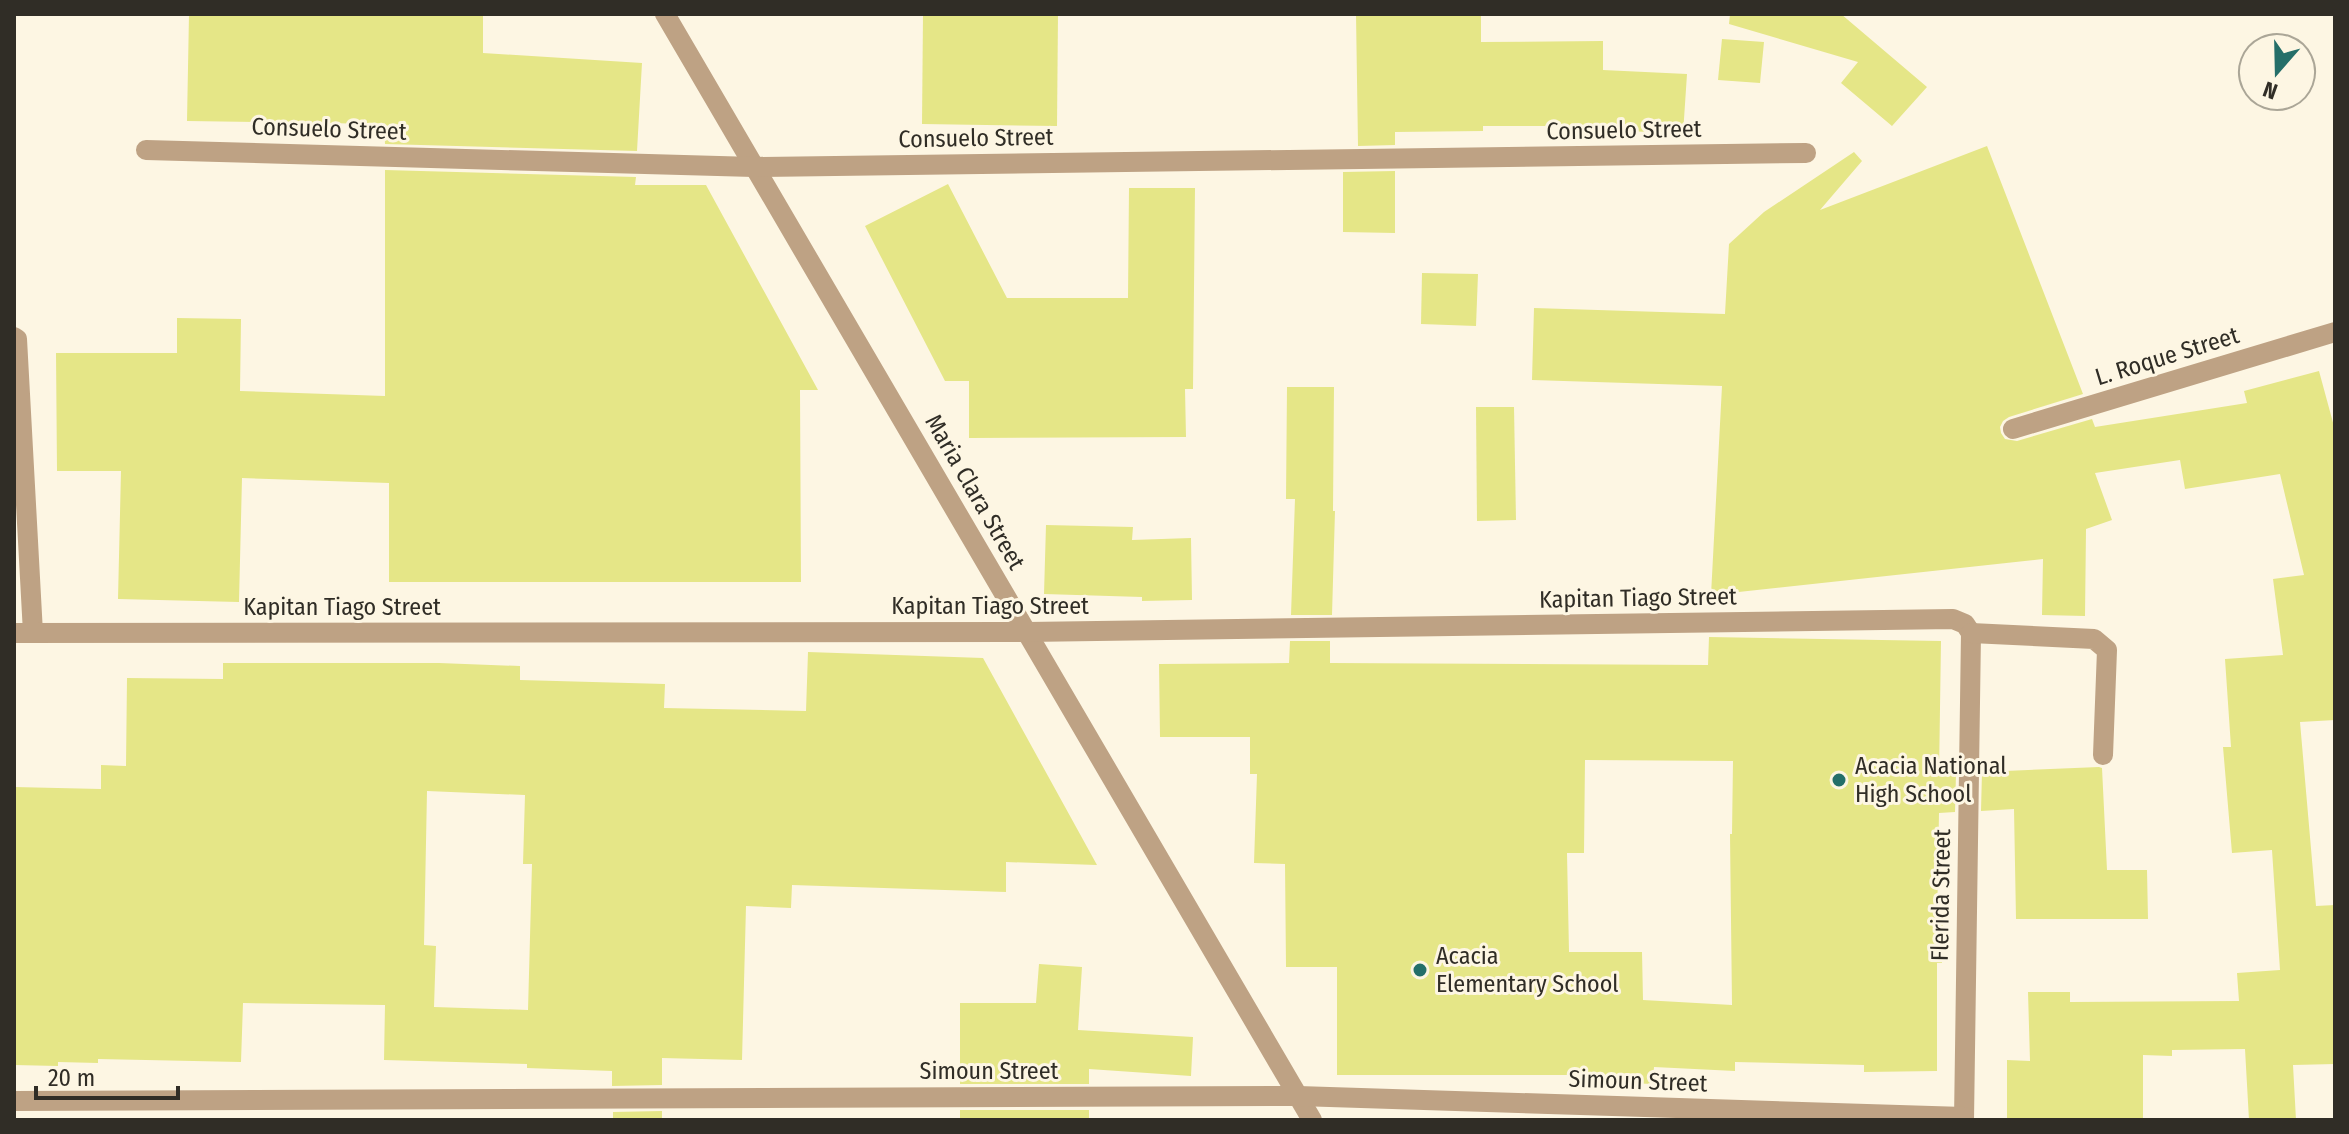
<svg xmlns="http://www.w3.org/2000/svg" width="2349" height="1134" font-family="'Fira Sans Condensed',sans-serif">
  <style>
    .building { fill: #e5e687; fill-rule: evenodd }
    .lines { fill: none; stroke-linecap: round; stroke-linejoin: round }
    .lane { stroke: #bea284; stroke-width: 20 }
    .street { stroke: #bea284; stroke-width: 20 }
    .poi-dot { fill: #256f69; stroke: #fdf6e3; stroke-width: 3 }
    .labels { text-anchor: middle; stroke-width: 6; stroke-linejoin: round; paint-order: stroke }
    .street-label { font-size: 24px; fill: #302d26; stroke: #fdf6e3 }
    .poi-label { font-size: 24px; fill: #302d26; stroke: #fdf6e3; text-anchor: start }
  </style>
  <rect width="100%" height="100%" fill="#fdf6e3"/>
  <!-- building -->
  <g class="building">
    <polygon points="189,14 483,14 483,53 642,63 637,151 385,144 384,124 187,121"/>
    <polygon points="923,14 1058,14 1057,126 922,124"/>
    <polygon points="1356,14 1481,14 1481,42 1603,41 1603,70 1687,74 1683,134 1612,130 1612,126 1483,126 1483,131 1395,132 1395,145 1358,146"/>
    <polygon points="1730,14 1841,14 1927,87 1892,126 1841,83 1858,62 1729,24"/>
    <polygon points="1722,39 1764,42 1760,83 1718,80"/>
    <polygon points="1987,146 2083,394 2009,417 2003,421 2000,427 2001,433 2005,439 2017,441 2092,419 2095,427 2247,403 2244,391 2319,371 2335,430 2335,720 2300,722 2316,906 2335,905 2335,1064 2293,1065 2296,1120 2249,1120 2245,1049 2172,1050 2172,1056 2143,1055 2143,1120 2007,1120 2007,1060 2030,1061 2028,992 2070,992 2070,1002 2239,1001 2237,973 2280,970 2272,850 2232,853 2223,747 2231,747 2225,659 2283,655 2273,579 2304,575 2280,474 2185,489 2180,460 2095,473 2112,520 2086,529 2085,616 2042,615 2043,559 1711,595 1722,386 1532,380 1534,308 1725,314 1729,244 1764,212 1854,152 1862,161 1820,210"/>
    <polygon points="385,170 636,177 635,185 706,185 818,390 800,390 801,582 389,582 389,483 242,478 239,602 118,599 121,471 57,471 56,353 177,353 177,318 241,319 240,391 385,396"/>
    <polygon points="1395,171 1395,233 1343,232 1343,172"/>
    <polygon points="948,184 1007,298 1128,298 1129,188 1195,188 1193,389 1185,389 1186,437 969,438 969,381 945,381 865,226"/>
    <polygon points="1422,273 1478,274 1476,326 1421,324"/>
    <polygon points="1287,387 1334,387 1333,511 1335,511 1332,615 1291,615 1295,499 1286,499"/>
    <polygon points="1476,407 1514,407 1516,520 1477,521"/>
    <polygon points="1046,525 1133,527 1132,540 1191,538 1192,600 1142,601 1142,597 1044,594"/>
    <path d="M1709 637 1941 641 1939 775 1956 774 1955 812 1939 813 1937 925H1943L1942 963H1937V1071L1864 1072V1065L1735 1062V1071L1654 1067 1653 1084 1598 1082V1075H1337V967H1286L1285 864 1254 863 1257 774H1250V737H1160L1159 664 1289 663 1290 641H1330V663L1708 665ZM1585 760 1733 761 1732 834H1730L1732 1005 1643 1000 1642 952H1569L1567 853H1584Z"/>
    <path d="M808 652 983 658 1097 865 1006 862V892L792 885 791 908 746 906 742 1060 662 1058V1085L612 1086V1071L527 1068V1064L384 1060 385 1005 243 1003 241 1062 98 1059V1063L58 1062V1066L14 1065V787L101 789V765L126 766 127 678 223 679V663H439L520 666V680L665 684 664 708 806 711ZM427 791 525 795 523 864H532L528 1010 434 1007 436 946 424 945Z"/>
    <polygon points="2099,767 2102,768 2107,870 2147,870 2148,919 2016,919 2014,809 1981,811 1982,772"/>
    <polygon points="1039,964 1082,967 1078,1030 1193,1037 1191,1076 1089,1069 1089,1084 960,1084 960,1003 1036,1003"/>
    <rect x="960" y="1110" width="129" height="10"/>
    <polygon points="662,1111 662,1120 613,1120 613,1112"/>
  </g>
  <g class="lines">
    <!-- lane -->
    <polyline class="lane" points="14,337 17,339 33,633"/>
    <!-- street -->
    <g class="street">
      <polyline points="665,14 1312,1120"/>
      <polyline points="146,150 754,167 1806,153"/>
      <polyline points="2013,429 2335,332"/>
      <polyline points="14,633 1027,632 1953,619 1965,624 1971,633 1964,1120"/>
      <polyline points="1971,633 2094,639 2107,650 2103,755"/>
      <polyline points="14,1101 1298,1096 1964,1117"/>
    </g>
  </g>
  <!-- markers -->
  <g class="poi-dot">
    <circle cx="1839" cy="780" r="8"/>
    <circle cx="1420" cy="970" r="8"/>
  </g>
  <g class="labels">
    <!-- street labels -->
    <g class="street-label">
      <text transform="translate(329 129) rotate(2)" y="8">Consuelo Street</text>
      <text transform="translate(1624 130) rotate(-1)" y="8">Consuelo Street</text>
      <text transform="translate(976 138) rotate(-1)" y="8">Consuelo Street</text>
      <text transform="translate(2167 356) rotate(-17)" y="8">L. Roque Street</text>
      <text transform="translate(975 492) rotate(60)" y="8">Maria Clara Street</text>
      <text transform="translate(1638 598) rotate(-1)" y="8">Kapitan Tiago Street</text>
      <text x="990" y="614">Kapitan Tiago Street</text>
      <text x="342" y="615">Kapitan Tiago Street</text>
      <text transform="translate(1941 895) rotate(-89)" y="8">Flerida Street</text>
      <text x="989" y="1079">Simoun Street</text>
      <text transform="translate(1638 1081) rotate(2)" y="8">Simoun Street</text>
    </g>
    <!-- poi labels -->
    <g class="poi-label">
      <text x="1855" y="774">Acacia National<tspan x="1855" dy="28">High School</tspan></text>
      <text x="1436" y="964">Acacia<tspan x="1436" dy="28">Elementary School</tspan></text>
    </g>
  </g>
  <!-- border -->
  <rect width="2349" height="1134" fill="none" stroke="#302d26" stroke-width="32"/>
  <!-- north arrow -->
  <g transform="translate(2277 72) rotate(200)"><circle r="38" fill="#fdf6e3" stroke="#aba697" stroke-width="2"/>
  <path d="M0-6L14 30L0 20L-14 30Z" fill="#256f69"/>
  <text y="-12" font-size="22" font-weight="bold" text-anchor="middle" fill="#302d26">N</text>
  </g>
  <!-- scale -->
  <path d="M36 1086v12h142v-12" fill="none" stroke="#302d26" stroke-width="4"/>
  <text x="48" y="1086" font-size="24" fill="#302d26" stroke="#fdf6e3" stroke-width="6" paint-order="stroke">20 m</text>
</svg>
